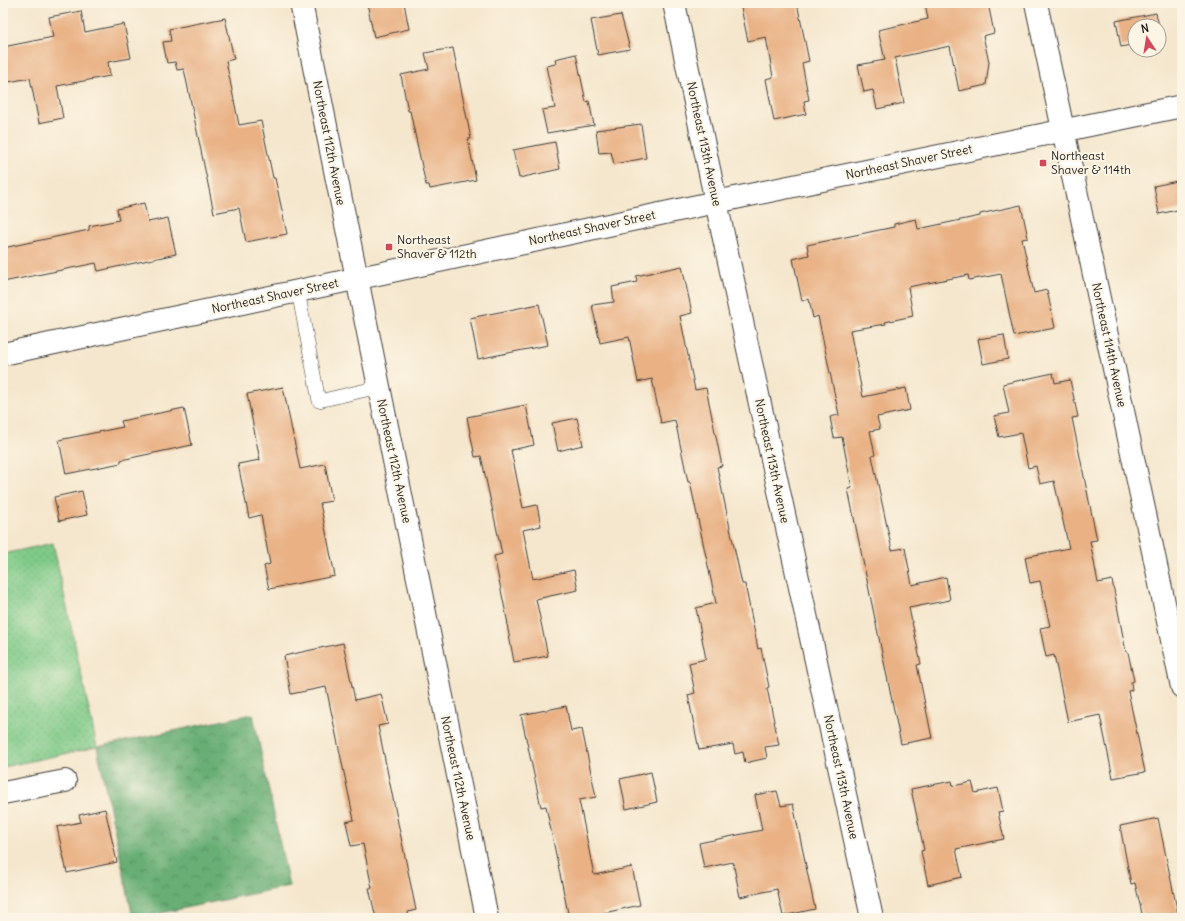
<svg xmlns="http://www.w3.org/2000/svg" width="1185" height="921" font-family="Delius,sans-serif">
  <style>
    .grass { fill: url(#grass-dots); stroke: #4e7352 }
    .forest { fill: url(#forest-crowns); stroke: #426548 }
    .building { fill: #e9b184 }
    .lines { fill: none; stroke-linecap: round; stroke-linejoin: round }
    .service-casing { stroke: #3d3a37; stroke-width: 14 }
    .minor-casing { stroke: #3d3a37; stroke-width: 24 }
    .tertiary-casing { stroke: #3d3a37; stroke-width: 24 }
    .service { stroke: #fff; stroke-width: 13 }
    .minor { stroke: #fff; stroke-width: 22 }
    .tertiary { stroke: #fff; stroke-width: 22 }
    .poi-dot { fill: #d1495b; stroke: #fcf5e5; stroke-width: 1.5 }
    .labels { text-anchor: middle; stroke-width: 4; stroke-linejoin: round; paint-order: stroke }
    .street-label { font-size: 12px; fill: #1c1c1c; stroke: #fcf5e5 }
    .poi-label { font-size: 12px; fill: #1c1c1c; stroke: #fcf5e5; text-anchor: start }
  </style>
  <defs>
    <pattern id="grass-dots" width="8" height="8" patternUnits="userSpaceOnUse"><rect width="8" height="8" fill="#7fca88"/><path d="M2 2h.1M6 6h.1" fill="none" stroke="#6dad75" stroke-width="1.8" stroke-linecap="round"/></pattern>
    <pattern id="forest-crowns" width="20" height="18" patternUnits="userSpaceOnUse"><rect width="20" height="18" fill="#67ae74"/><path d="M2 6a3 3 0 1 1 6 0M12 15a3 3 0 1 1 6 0" fill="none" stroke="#548d5e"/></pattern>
  </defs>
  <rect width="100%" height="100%" fill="#fcf5e5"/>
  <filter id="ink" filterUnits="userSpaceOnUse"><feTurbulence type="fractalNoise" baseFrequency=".025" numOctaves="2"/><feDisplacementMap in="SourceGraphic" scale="8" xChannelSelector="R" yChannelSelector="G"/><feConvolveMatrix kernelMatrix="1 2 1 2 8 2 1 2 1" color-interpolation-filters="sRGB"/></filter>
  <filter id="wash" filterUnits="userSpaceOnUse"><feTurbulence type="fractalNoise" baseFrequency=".012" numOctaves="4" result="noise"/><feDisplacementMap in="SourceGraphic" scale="16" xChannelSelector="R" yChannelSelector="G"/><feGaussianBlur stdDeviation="0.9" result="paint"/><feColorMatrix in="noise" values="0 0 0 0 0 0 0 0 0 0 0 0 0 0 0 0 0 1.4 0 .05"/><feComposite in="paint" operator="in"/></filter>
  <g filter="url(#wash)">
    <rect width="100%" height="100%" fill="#f5e7ce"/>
    <!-- grass -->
    <polygon class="grass" points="53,543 97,747 3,767 3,554"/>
    <!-- forest -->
    <polygon class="forest" points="253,714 289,886 138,918 133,918 97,747"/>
    <g id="blocks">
      <!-- building -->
      <g class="building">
        <polygon points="367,3 404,3 409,29 374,37"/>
        <polygon points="740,3 797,3 809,61 802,63 809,100 804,101 806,114 774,121 766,79 773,77 766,37 748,41"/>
        <polygon points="925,3 988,3 994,33 983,36 989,62 986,85 959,91 950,46 895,58 904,103 877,109 873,90 864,92 858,65 885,60 878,30 928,19"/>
        <polygon points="81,11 85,32 124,24 131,58 108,62 110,76 57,86 63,118 39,123 30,78 3,83 3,47 53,37 49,17"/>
        <polygon points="1156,13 1162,38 1159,39 1159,26 1135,26 1135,44 1121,47 1116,21"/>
        <polygon points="621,15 630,49 598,55 591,20"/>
        <polygon points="225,18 234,59 226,61 239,125 261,121 273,178 275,178 287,234 246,242 239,208 214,213 184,69 177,70 175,62 167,63 163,42 171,41 169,29"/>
        <polygon points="453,48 471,139 468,139 476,180 430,189 429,185 426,185 410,111 408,111 401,75 429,69 425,53"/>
        <polygon points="576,54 586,102 589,101 594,125 547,133 542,110 555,108 546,66 556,64 555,59"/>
        <polygon points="641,124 646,158 614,164 611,152 599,153 596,130"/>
        <polygon points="555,142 560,169 519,178 513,150"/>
        <polygon points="1182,180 1182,209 1159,214 1154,186"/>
        <polygon points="144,203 148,222 168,218 176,254 98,271 96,263 3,282 3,248 89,230 89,226 119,220 117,209"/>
        <polygon points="1021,205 1028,238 1022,239 1034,293 1047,290 1055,328 1014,336 1001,274 969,280 968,275 908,287 913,316 885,322 886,324 850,330 863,397 906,388 910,410 877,417 880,429 870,431 875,455 872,456 892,550 905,548 912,585 946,577 950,600 909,608 921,664 917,665 932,738 901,744 848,489 852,488 842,437 834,438 830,417 839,415 818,316 813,318 809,299 802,301 793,259 809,255 807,245 894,227 894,224 916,219 918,229 980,216 980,214"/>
        <polygon points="682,266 692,313 680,316 695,390 706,388 722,466 717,467 742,584 745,584 758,649 761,648 769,687 767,688 779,745 765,747 767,758 745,763 743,752 735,754 733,744 699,750 688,695 695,693 689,663 706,659 696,608 716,603 690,482 688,482 675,420 661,423 652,379 638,382 629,337 600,343 592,305 614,302 612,287 637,282 636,276"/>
        <polygon points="539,304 548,345 478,359 470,318"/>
        <polygon points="1004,335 1008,359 983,364 978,339"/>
        <polygon points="1053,373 1055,383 1070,380 1078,417 1072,418 1097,540 1090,541 1098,583 1112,580 1126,652 1128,652 1134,681 1131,682 1132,690 1128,691 1145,772 1113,778 1100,715 1068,722 1054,655 1046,657 1040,628 1050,626 1040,581 1030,583 1025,557 1069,548 1054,481 1040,484 1036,466 1028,468 1021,433 999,437 994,416 1009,413 1003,384"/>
        <polygon points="283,387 300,469 325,464 332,501 320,503 335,576 269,589 264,566 270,564 261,515 249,518 238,464 260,460 247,394"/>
        <polygon points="526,405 534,445 511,450 523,508 537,505 541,526 523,530 533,579 574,570 578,590 536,599 548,656 514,662 507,624 508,624 494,556 502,554 481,456 475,457 467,417"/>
        <polygon points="184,408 192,445 121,460 121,463 66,474 59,440 123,427 121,421"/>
        <polygon points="577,418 583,445 558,451 552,423"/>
        <polygon points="82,491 87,515 59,521 54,497"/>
        <polygon points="343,643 355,700 381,694 388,724 378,726 416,910 408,912 409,918 376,918 369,888 372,888 363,844 351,846 346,822 354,820 326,687 291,694 284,656"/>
        <polygon points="566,706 571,731 582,729 596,797 579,800 594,875 632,867 640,905 604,913 605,918 569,918 546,806 541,807 521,715"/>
        <polygon points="651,772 657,802 626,809 620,779"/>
        <polygon points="952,781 953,786 972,782 975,793 998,788 1003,811 998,812 1004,839 956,849 962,877 928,885 921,851 924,850 911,789"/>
        <polygon points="777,791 781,806 793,804 815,909 783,916 777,889 740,897 733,862 704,868 699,843 762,830 755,795"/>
        <polygon points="105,809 117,862 67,873 57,827 81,822 79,815"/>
        <polygon points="1158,818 1178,914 1158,918 1143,918 1135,883 1131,884 1120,826"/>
      </g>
    </g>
  </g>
  <g filter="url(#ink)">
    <use href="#blocks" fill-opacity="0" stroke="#3d3a37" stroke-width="1"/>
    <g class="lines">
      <defs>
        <polyline id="service" points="298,291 319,401 379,387"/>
        <g id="minor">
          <polyline points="674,3 716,202 872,918"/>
          <polyline points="1036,3 1182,687"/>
          <polyline points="3,354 716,202 1182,106"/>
          <polyline points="3,793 65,781"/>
        </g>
        <polyline id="tertiary" points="301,3 487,918"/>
      </defs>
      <!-- service casing -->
      <use href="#service" class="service-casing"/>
      <!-- minor casing -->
      <use href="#minor" class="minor-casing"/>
      <!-- tertiary casing -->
      <use href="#tertiary" class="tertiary-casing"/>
      <!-- service -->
      <use href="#service" class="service"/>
      <!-- minor -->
      <use href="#minor" class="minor"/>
      <!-- tertiary -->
      <use href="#tertiary" class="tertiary"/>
    </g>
  </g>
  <!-- markers -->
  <g class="poi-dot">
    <rect x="1039" y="159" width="8" height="8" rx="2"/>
    <rect x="385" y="243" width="8" height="8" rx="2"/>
  </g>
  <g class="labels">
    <!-- street labels -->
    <g class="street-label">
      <text transform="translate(329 143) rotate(79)" y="4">Northeast 112th Avenue</text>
      <text transform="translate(704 144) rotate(78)" y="4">Northeast 113th Avenue</text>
      <text transform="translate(909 162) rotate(-12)" y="4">Northeast Shaver Street</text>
      <text transform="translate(592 228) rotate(-12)" y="4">Northeast Shaver Street</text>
      <text transform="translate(275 296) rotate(-12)" y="4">Northeast Shaver Street</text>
      <text transform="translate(1109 345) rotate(78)" y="4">Northeast 114th Avenue</text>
      <text transform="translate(394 461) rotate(78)" y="4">Northeast 112th Avenue</text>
      <text transform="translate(772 461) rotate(78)" y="4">Northeast 113th Avenue</text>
      <text transform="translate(841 777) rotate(78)" y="4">Northeast 113th Avenue</text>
      <text transform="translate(458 778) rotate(78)" y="4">Northeast 112th Avenue</text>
    </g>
    <!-- poi labels -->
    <g class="poi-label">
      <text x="1051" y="160">Northeast<tspan x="1051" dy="14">Shaver &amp; 114th</tspan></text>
      <text x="397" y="244">Northeast<tspan x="397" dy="14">Shaver &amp; 112th</tspan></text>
    </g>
  </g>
  <!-- margin -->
  <rect width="1185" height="921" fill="none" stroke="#fcf5e5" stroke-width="16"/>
  <!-- north arrow -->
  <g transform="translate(1147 38) rotate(348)"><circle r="19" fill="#fcf5e5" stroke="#a29e95"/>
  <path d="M0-3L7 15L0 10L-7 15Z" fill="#d1495b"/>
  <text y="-6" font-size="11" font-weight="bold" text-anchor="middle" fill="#1c1c1c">N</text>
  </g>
</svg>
